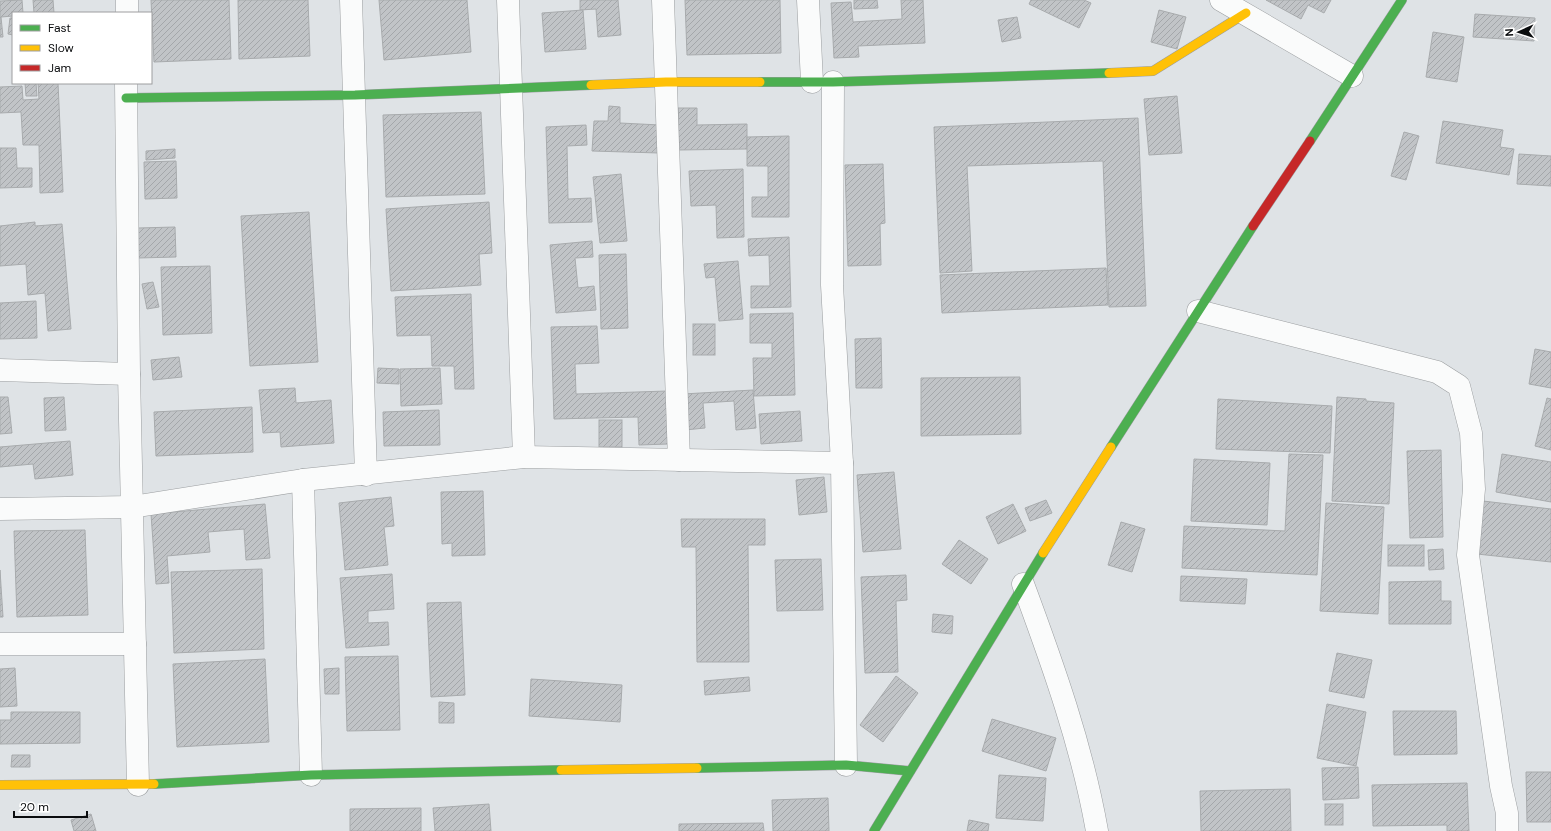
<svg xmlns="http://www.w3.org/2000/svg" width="1551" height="831" font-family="'DM Sans',sans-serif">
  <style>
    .building { fill: url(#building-hatch); stroke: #a8abad }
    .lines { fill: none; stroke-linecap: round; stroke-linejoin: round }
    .street-casing { stroke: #9b9ea0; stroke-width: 23 }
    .fast-casing { stroke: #9b9ea0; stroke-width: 10 }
    .slow-casing { stroke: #9b9ea0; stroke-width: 10 }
    .jam-casing { stroke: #9b9ea0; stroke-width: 10 }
    .street { stroke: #fafbfb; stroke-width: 22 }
    .fast { stroke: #4caf50; stroke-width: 9 }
    .slow { stroke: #ffc107; stroke-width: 9 }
    .jam { stroke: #c62828; stroke-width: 9 }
  </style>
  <defs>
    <pattern id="building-hatch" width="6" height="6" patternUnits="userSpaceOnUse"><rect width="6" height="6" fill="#c1c4c7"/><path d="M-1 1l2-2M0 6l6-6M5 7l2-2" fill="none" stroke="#a4a7aa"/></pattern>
  </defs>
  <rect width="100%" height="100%" fill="#dfe3e6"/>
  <!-- building -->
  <g class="building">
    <polygon points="22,0 23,13 13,13 13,16 1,17 3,37 0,37 0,1"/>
    <polygon points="33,0 53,0 54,13 34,13"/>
    <polygon points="151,0 229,0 231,59 154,62"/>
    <polygon points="238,0 308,0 310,56 239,59"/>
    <polygon points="379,0 467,0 471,52 384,60"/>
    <polygon points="580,0 618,0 621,35 598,37 596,9 580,10"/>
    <polygon points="685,0 780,0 781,53 687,55"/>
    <polygon points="854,0 877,0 878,8 854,9"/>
    <polygon points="901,0 923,0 925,43 858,46 859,57 834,58 831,3 851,2 853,22 902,19"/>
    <polygon points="1031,0 1084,0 1091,3 1079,28 1029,4"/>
    <polygon points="1266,0 1331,0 1324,13 1308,5 1301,19"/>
    <polygon points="583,10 586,49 545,52 542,13"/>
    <polygon points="1159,10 1186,17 1177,49 1151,42"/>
    <polygon points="1475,14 1535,18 1534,41 1473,37"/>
    <polygon points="1017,17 1021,38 1002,42 998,20"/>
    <polygon points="10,18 13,18 13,35 8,34"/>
    <polygon points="1433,32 1464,37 1457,82 1426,77"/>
    <polygon points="25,83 36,83 37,96 26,96"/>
    <polygon points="38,83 58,83 63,192 40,193 39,145 23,145 21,112 0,113 0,87 22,86 23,100 39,99"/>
    <polygon points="1177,96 1182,153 1149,155 1144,99"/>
    <polygon points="609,106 620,107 620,123 660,125 659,153 592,151 594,121 608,121"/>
    <polygon points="678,108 697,108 697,125 747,124 747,149 679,150"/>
    <polygon points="481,112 485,194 386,197 383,115"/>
    <polygon points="1138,118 1146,306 1109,307 1103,161 967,166 972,271 940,273 934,127"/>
    <polygon points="1443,121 1503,130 1500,147 1514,149 1509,175 1436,163"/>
    <polygon points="586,125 587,145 567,146 568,199 591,198 592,222 549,223 546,127"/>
    <polygon points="1404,132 1419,136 1406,180 1391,176"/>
    <polygon points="789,136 789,217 752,217 752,197 768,197 768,166 747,166 747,137"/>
    <polygon points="0,148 16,148 17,168 32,168 32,187 0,188"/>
    <polygon points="175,149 175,158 146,160 146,151"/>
    <polygon points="1519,154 1551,156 1551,186 1517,184"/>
    <polygon points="176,161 177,198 145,199 144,162"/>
    <polygon points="883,164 885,223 880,224 881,265 848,266 845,165"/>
    <polygon points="743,169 744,237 717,238 716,205 691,206 689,171"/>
    <polygon points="621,174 627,241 600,243 593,177"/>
    <polygon points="489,202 492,253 479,254 481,285 391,291 386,209"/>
    <polygon points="309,212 318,362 250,366 241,216"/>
    <polygon points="35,222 35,226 62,224 71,329 48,331 45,293 28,295 26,264 0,266 0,226"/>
    <polygon points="175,227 176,257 138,258 138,228"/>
    <polygon points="789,237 791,307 751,308 751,286 770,286 769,255 749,256 748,239"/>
    <polygon points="592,241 593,257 575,258 578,288 594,286 596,310 556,313 550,245"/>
    <polygon points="626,254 628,328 601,329 599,255"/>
    <polygon points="738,261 743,319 719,321 715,277 706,278 704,264"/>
    <polygon points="210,266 212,333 163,335 161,267"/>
    <polygon points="1106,268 1108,305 942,313 940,275"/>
    <polygon points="153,282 159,307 147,309 142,284"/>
    <polygon points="471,294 474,389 455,389 454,366 432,366 431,335 397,336 395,297"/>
    <polygon points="36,301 37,338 0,339 0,303"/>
    <polygon points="793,313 795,395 754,396 753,358 772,358 772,343 750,343 750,314"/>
    <rect x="693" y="324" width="22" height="31"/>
    <polygon points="597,326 599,363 575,364 576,394 667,391 668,444 639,445 638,417 554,419 551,327"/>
    <polygon points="881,338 882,388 856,388 855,339"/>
    <polygon points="1535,349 1551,352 1551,388 1529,384"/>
    <polygon points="179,357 182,377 153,380 151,360"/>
    <polygon points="378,368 399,369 399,384 377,383"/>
    <polygon points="440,368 442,404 401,406 400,369"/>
    <polygon points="1020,377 1021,434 921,436 921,378"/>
    <polygon points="295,388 296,403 331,400 334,443 281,447 280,432 263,433 259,390"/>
    <polygon points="753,390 756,428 736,430 734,401 703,403 705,428 685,430 683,394"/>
    <polygon points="0,397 8,397 12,433 0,434"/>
    <polygon points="64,397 66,430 45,431 44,398"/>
    <polygon points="1337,397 1366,399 1366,401 1394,403 1389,504 1332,501"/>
    <polygon points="1547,398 1551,399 1551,450 1535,446"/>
    <polygon points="1218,399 1332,406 1330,453 1216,449"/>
    <polygon points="252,407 253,452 156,456 154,412"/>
    <polygon points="439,410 440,445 384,446 383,412"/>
    <polygon points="800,411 802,441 761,444 759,414"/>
    <rect x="599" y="420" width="23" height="27"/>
    <polygon points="70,441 73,475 35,479 33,464 0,467 0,447"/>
    <polygon points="1441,450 1443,537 1410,538 1407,451"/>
    <polygon points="1289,454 1323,455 1317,575 1182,568 1184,526 1285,531"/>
    <polygon points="1502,454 1551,462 1551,502 1496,492"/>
    <polygon points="1194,459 1270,463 1267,525 1191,521"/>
    <polygon points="894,472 901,549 863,552 857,475"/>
    <polygon points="824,477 827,512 799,515 796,480"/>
    <polygon points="483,491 485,555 452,556 452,543 442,544 441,492"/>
    <polygon points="391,497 394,526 384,527 388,565 345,570 339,503"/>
    <polygon points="1046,500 1052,513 1030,521 1025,508"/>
    <polygon points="1483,501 1551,509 1551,562 1477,554"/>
    <polygon points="1326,503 1384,507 1378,614 1320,611"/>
    <polygon points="265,504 270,558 246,560 244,529 208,532 210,552 167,556 169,583 156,584 151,514"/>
    <polygon points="1013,504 1026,531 998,544 986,517"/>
    <polygon points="681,519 765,519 765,545 748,545 749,662 697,662 696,547 682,547"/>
    <polygon points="1121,522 1145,529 1132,572 1108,565"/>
    <polygon points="85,530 88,615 17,617 14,531"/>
    <polygon points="959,540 988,559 971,584 942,564"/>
    <rect x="1388" y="545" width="36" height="21"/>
    <polygon points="1443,549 1444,569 1429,570 1428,550"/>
    <polygon points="821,559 823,610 777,611 775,560"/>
    <polygon points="262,569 264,649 174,653 171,572"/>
    <polygon points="0,570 3,617 0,617"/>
    <polygon points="392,574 394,609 368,611 368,623 388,622 389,645 346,648 340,578"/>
    <polygon points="906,575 907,600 896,601 898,672 865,673 861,577"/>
    <polygon points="1181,576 1247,579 1245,604 1180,601"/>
    <polygon points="1441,581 1441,601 1451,601 1451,624 1389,624 1389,582"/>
    <polygon points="461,602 465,695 431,697 427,603"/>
    <polygon points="933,614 953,616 952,634 932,632"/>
    <polygon points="1337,653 1372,660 1364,698 1329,691"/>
    <polygon points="398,656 400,730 347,731 345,657"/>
    <polygon points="265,659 269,742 177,747 173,664"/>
    <polygon points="15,668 17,706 0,707 0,669"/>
    <polygon points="339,668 339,694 325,694 324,669"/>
    <polygon points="896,676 918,693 883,742 860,725"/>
    <polygon points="749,677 750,691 705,695 704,681"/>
    <polygon points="531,679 622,685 620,722 529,716"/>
    <polygon points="439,702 454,703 454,723 439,723"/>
    <polygon points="1327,704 1366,712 1356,766 1317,758"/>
    <polygon points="1393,711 1456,711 1457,754 1394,755"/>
    <polygon points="11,712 80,712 80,743 0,744 0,720 11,720"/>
    <polygon points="992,719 1056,738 1046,771 982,751"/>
    <polygon points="12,755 30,755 30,767 11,767"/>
    <polygon points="1358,767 1359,798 1323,800 1322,768"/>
    <polygon points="1526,772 1551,772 1551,822 1527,822"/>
    <polygon points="999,775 1046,778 1043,821 996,818"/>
    <polygon points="1467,783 1469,831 1447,831 1447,825 1373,826 1372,785"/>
    <polygon points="1290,789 1291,831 1201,831 1200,791"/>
    <polygon points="828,798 829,831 773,831 772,800"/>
    <polygon points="489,804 491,831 435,831 433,808"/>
    <rect x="1325" y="804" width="18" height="21"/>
    <polygon points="421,808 421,831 350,831 350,809"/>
    <polygon points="91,814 96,831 74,831 71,820"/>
    <polygon points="969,820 989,824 988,831 967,831"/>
    <polygon points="763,823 764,831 679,831 679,824"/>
  </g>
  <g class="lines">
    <defs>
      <g id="street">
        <polyline points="351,0 366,475"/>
        <polyline points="508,0 524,457"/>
        <polyline points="663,0 679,460"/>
        <polyline points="808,0 812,82"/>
        <polyline points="1221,0 1352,76"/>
        <polyline points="127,13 127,0"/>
        <polyline points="833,82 832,285 842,463 846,765"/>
        <polyline points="126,83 129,374 138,785"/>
        <polyline points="1198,311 1437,372 1459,386 1471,433 1474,489 1468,555 1501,786 1507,813 1507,831"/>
        <polyline points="0,370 129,374"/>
        <polyline points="303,480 311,775"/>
        <polyline points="0,509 132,507 303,480 524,457 842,463"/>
        <path d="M1023 584C1053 665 1082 746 1097 831"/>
        <polyline points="0,644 135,644"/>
      </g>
      <g id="fast">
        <polyline points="760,82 833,82 1109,73"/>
        <polyline points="126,98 355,95 591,85"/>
        <polyline points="1310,141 1402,0"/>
        <polyline points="1111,447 1253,226"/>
        <polyline points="697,768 846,765 910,771"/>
        <polyline points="154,784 311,775 561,770"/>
        <polyline points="874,831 1043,553"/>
      </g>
      <g id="slow">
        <polyline points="1109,73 1153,71 1246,13"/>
        <polyline points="591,85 666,82 760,82"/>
        <polyline points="1043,553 1111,447"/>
        <polyline points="561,770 697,768"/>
        <polyline points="0,785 154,784"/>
      </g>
      <polyline id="jam" points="1253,226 1310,141"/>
    </defs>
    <!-- street casing -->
    <use href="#street" class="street-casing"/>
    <!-- fast casing -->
    <use href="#fast" class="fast-casing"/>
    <!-- slow casing -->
    <use href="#slow" class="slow-casing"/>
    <!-- jam casing -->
    <use href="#jam" class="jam-casing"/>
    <!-- street -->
    <use href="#street" class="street"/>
    <!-- fast -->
    <use href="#fast" class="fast"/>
    <!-- slow -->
    <use href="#slow" class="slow"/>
    <!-- jam -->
    <use href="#jam" class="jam"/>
  </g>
  <!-- legend -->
  <rect x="12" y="12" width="140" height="72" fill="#ffffff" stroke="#9d9e9f"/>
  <rect x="20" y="25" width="20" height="6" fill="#4caf50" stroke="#9d9e9f"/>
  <text x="48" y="32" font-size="12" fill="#0a0c0e">Fast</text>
  <rect x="20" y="45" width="20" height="6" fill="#ffc107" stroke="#9d9e9f"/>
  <text x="48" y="52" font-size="12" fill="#0a0c0e">Slow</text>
  <rect x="20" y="65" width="20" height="6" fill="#c62828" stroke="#9d9e9f"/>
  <text x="48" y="72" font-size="12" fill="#0a0c0e">Jam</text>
  <!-- north arrow -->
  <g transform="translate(1519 32) rotate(267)" stroke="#ffffff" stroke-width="3" paint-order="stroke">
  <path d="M0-3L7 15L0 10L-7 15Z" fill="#0a0c0e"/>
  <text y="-6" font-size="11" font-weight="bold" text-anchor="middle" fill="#0a0c0e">N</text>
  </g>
  <!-- scale -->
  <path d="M14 811v6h73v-6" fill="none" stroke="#0a0c0e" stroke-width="2"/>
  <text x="20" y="811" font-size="12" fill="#0a0c0e" stroke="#ffffff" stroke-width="3" paint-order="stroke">20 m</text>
</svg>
